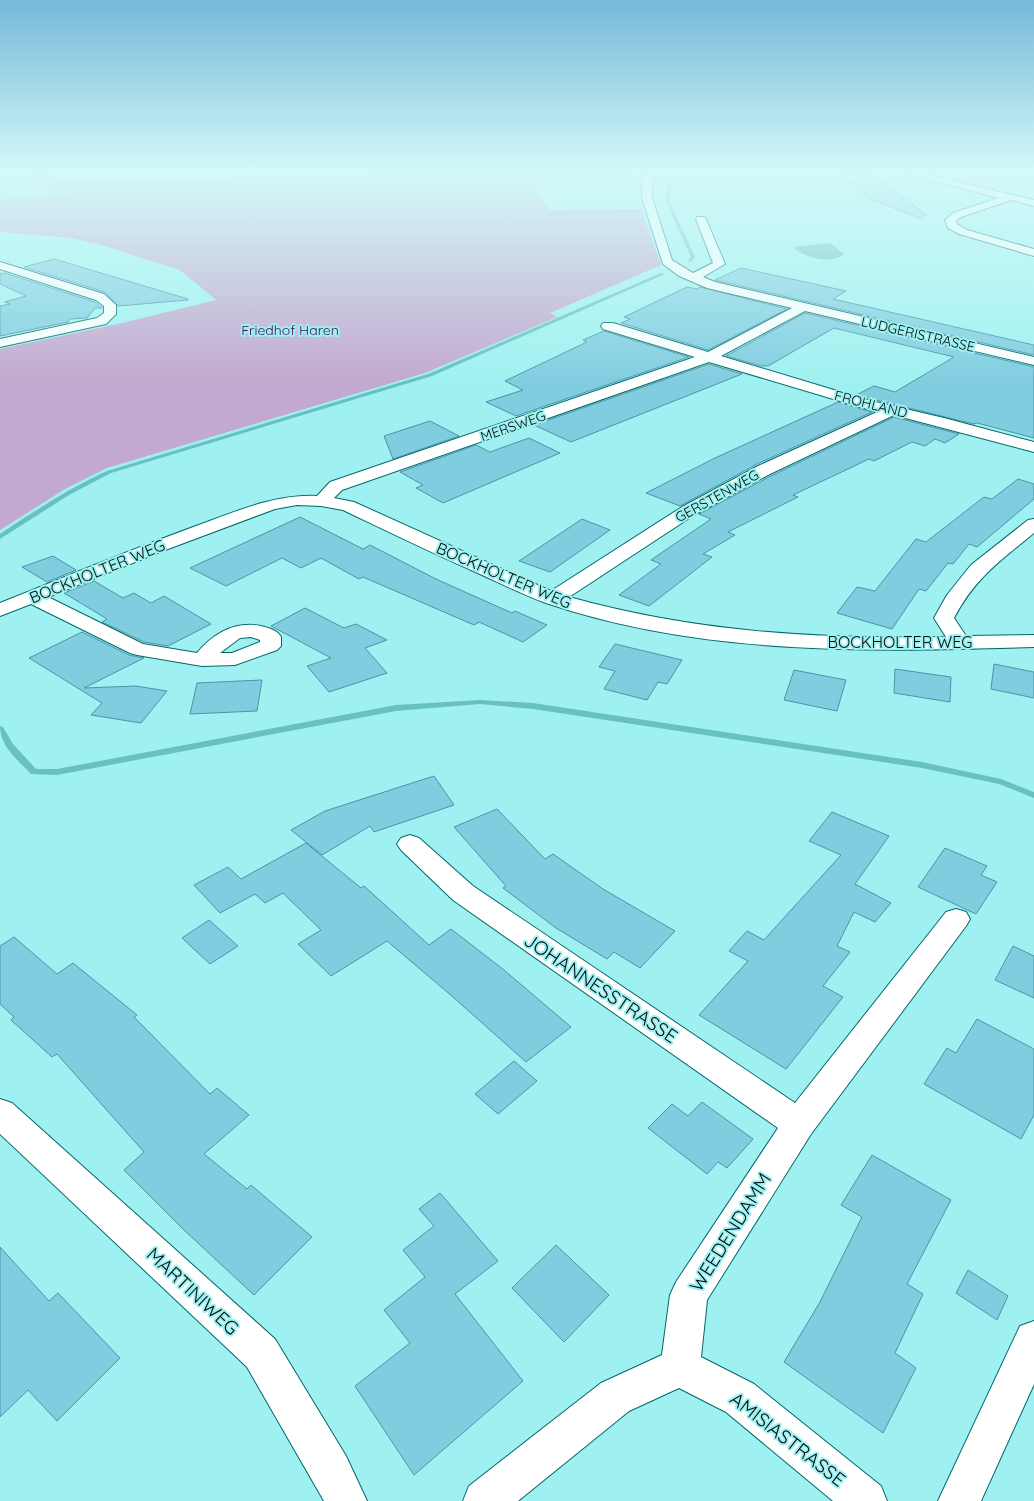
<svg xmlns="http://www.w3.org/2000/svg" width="1034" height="1501" font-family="Quicksand,sans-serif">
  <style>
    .green { fill: #c3a8cf }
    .water { fill: #68c0c0 }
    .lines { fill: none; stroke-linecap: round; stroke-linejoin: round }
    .stream { fill: #68c0c0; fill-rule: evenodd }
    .building { fill: #80cde0; stroke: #4895a7 }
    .street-casing { stroke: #016869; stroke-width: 2 }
    .street { fill: #fff; fill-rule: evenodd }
    .labels { text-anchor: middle; stroke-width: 4; stroke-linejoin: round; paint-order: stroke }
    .far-park-label { font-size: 14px; fill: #3e0f4f; stroke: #9ff1f1 }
    .far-street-label { font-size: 14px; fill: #000f10; stroke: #9ff1f1 }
    .street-label { font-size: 16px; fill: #000f10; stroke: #9ff1f1 }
    .near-street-label { font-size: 19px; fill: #000f10; stroke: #9ff1f1 }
  </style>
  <rect width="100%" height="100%" fill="#9ff1f1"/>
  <!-- green -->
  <polygon class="green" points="31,174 50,174 54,181 443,174 636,174 633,177 530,179 549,210 641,209 661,265 550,313 557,317 425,373 107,468 65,489 0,530 0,349 122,323 216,300 180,270 101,245 71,238 0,232 0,200 68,193 72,191 50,192"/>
  <!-- water -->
  <path class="water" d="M830 243 844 254C831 265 804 258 793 247Z"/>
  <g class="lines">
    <!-- stream -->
    <g class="stream">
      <polygon points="668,174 672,174 670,202 695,257 691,262 688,261 691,257 666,202"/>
      <path d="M661 273 665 274 432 376 111 473 69 495 0 539V534C35 511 69 488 107 471L428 374Z"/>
      <path d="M480 700 533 703 922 762 1001 779 1034 792V798L999 784 922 768 533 709 480 704 396 711 57 775 31 774C18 760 0 747 0 726L3 727 13 744 36 769H57L396 705Z"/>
    </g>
  </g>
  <!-- building -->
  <g class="building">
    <polygon points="839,174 873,174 925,214 922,219 870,199"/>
    <polygon points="54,259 188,299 188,300 118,306 105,292 24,267"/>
    <polygon points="741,268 846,291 833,299 1034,345 1034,355 715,280"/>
    <polygon points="5,273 95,302 102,308 95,308 87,318 70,319 68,322 0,336 0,306 10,304 5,302 26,296 0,284 0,274"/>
    <polygon points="687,287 697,289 700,287 787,309 708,350 621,323 630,319 624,317"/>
    <polygon points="805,313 1034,367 1034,438 977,423 974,424 856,395 874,386 895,392 954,357 834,328 768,366 761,366 726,356"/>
    <polygon points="604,331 689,357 516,416 486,402 523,390 505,381 587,342 583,340"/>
    <polygon points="709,364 742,374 571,442 534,425"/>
    <polygon points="838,402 872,412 757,464 680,506 646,493 715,458"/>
    <polygon points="894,417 959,434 945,443 935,439 925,446 912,442 874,461 869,459 793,495 798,497 728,532 735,535 703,554 712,557 649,606 619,595 661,564 651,560 711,519 699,514 771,476"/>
    <polygon points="430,421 459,436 393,459 384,436"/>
    <polygon points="529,438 560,453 443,503 416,488 423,485 400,472 476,445 490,452"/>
    <polygon points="1018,479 1034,484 1034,499 977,547 969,544 953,564 948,563 926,591 919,589 892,629 837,613 857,587 875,591 916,539 926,542 984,497 992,499"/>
    <polygon points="300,517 363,549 370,545 436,579 512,613 515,611 547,625 523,642 479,622 474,625 363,577 359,579 321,558 301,568 282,558 226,586 190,568"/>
    <polygon points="582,519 610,530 550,572 519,561"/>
    <polygon points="53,556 76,570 47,582 22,567"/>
    <polygon points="94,581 123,598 134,593 151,603 164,596 211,624 168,646 144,642 102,622 107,619 64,593"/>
    <polygon points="305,608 344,628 356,624 387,640 365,648 387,673 329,692 307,666 331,658 271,626"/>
    <polygon points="82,632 129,655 144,658 84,688 136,686 167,691 141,723 91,715 102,703 29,658"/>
    <polygon points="615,644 682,660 667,684 658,682 647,700 604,689 615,671 599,667"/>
    <polygon points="994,664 1034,672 1034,698 991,689"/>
    <polygon points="895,669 951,677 950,702 894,693"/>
    <polygon points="794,670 846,680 837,711 784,700"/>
    <polygon points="262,680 257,711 190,714 197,683"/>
    <polygon points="434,776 454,805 374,832 370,826 322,855 291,830 325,811"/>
    <polygon points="497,809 545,859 553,854 603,889 675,931 640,968 614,952 607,959 556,928 503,888 506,886 454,827"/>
    <polygon points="832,812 889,836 855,884 891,903 875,922 854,912 837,946 850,952 823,986 843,997 786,1069 699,1015 748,961 729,951 747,931 764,940 841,855 809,841"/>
    <polygon points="306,843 361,888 364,886 429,945 451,929 504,970 571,1027 526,1062 453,997 387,941 331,976 298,944 321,930 283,893 265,903 255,894 220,913 194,885 228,867 241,879"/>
    <polygon points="945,848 987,866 981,875 997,882 976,914 918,887"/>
    <polygon points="209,920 238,946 210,964 182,938"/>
    <polygon points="14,937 57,974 73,963 137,1015 134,1017 210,1094 217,1088 249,1115 204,1154 247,1189 251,1185 312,1237 254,1295 184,1230 124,1170 144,1152 57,1054 52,1057 11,1020 14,1017 0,1004 0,946"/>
    <polygon points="1013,946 1034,956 1034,998 995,980"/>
    <polygon points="977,1019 1034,1049 1034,1115 1021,1139 924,1084 947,1048 956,1053"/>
    <polygon points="514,1061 537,1081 498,1114 475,1094"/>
    <polygon points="702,1102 753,1139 727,1168 718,1162 707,1174 648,1128 672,1104 688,1116"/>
    <polygon points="872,1155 951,1200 907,1284 923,1294 895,1353 916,1368 883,1433 784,1362 820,1302 862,1217 841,1205"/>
    <polygon points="440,1193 498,1261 455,1294 523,1381 414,1475 355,1386 410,1343 384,1310 425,1277 403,1250 434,1226 419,1209"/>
    <polygon points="556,1245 609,1295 564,1342 512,1288"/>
    <polygon points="0,1247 49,1301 58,1293 120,1358 57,1421 28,1390 0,1417"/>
    <polygon points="968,1270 1008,1296 997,1320 956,1293"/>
  </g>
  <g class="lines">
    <defs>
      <g id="street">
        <path d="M643 174H653L652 198 672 260 693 273 713 263 696 219 697 217H705L725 264 703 277 715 282 1034 357V365L805 311 721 356 867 400 944 418 1034 442V452L894 415 770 474 694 515 569 597C694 632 816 639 946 637L934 618 947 595 971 565 1028 520 1034 519V533C1000 561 975 578 954 618L966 636 1034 635V647C872 652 702 656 546 603 524 595 502 584 480 574 434 554 389 532 343 510L321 506 297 505 275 509 160 552 48 597 143 644 197 653C214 633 235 621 261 626 269 628 277 630 281 637V646L277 650 235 665 202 666 137 655 130 653 31 604 0 616V603C65 577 130 550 196 526 235 512 274 494 317 496L330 482 695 357 603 329 601 326 603 323H613L708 352 792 308 707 288 679 276 663 264 642 198ZM709 362 877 412 758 466 682 507 551 591 354 502 334 498 342 490ZM251 637 260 640V642L232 653H220L240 638Z"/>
        <polygon points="908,174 925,174 1034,200 1034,206 1011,200 961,217 956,221 957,224 967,230 1034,249 1034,256 959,234 948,228 945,220 953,213 999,198"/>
        <polygon points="0,262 104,294 116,305 116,314 106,324 0,347 0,339 97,318 104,313 104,306 96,300 0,269"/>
        <polygon points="410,835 419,838 473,886 795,1103 946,912 956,909 966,912 970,919 966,926 811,1134 707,1300 701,1357 754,1384 881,1486 887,1501 833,1501 726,1412 679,1388 629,1411 518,1501 463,1501 469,1486 601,1383 662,1355 670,1295 676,1282 778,1128 453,900 401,850 397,844 401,838"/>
        <polygon points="0,1099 12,1103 275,1339 346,1456 367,1501 324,1501 247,1367 0,1134"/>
        <polygon points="1034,1321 1034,1384 981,1501 938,1501 1020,1326"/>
      </g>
    </defs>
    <!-- street casing -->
    <use href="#street" class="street-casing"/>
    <!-- street -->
    <use href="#street" class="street"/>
  </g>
  <!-- sky -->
  <linearGradient id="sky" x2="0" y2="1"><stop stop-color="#75b9d8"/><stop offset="0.45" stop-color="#d4f9f9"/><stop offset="1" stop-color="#d4f9f9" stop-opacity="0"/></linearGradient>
  <rect width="1034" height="384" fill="url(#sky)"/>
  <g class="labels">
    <!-- far-park labels -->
    <g class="far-park-label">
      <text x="290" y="335">Friedhof Haren</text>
    </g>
    <!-- far-street labels -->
    <g class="far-street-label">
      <text transform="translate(918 334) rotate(13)" y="5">LUDGERISTRASSE</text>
      <text transform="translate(871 404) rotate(14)" y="5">FROHLAND</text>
      <text transform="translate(513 426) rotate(-19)" y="5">MERSWEG</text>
      <text transform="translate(717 496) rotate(-29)" y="5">GERSTENWEG</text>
    </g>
    <!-- street labels -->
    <g class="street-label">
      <text transform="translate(97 571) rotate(-22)" y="6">BOCKHOLTER WEG</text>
      <text transform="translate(504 575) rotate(23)" y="6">BOCKHOLTER WEG</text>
      <text x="900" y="648">BOCKHOLTER WEG</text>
    </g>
    <!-- near-street labels -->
    <g class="near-street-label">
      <text transform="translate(601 988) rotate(34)" y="7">JOHANNESSTRASSE</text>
      <text transform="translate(730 1232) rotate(-58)" y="7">WEEDENDAMM</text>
      <text transform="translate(193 1291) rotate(43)" y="7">MARTINIWEG</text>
      <text transform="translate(788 1439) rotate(38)" y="7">AMISIASTRASSE</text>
    </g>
  </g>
</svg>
